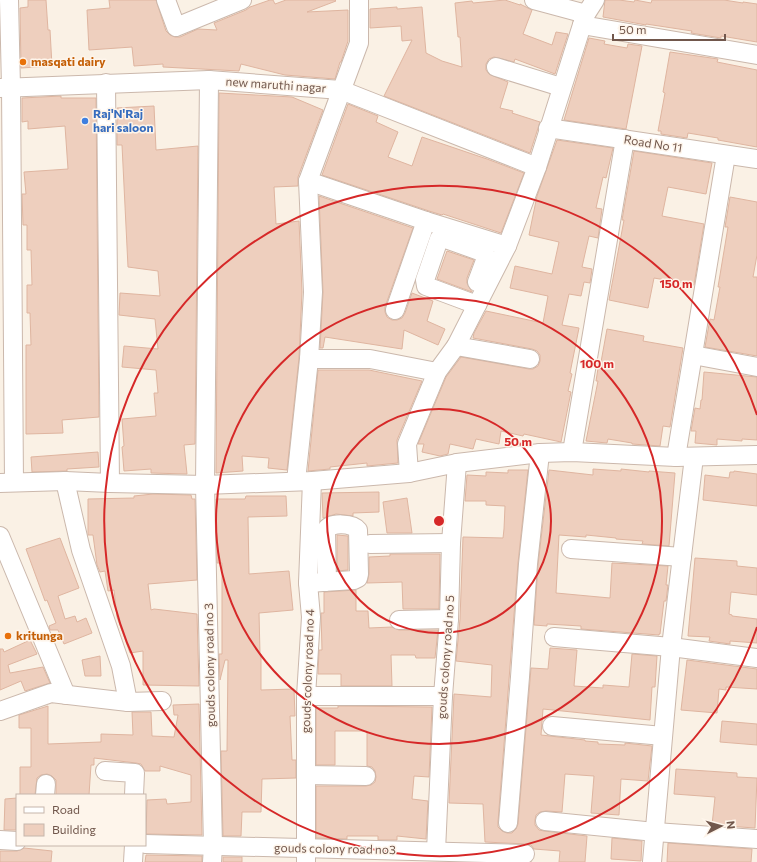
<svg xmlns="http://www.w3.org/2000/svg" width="757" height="862" font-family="Commissioner,sans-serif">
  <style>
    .building { fill: #eecfbe; stroke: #dfb5a0 }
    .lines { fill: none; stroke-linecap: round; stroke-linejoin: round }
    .minor-casing { stroke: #cbb8ac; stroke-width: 20 }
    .minor { stroke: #fff; stroke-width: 18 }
    .ring { fill: none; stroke: #d62828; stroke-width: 2 }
    .food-dot { fill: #e8710a; stroke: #fef5eb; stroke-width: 1.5 }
    .shop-dot { fill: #3f7fe0; stroke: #fef5eb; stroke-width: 1.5 }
    .labels { text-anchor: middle; stroke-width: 3; stroke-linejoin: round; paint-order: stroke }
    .food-label { font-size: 12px; font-weight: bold; fill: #c56008; stroke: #fef5eb; text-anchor: start }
    .street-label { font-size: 12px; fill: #71574c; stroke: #fef5eb }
    .shop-label { font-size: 12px; font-weight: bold; fill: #366cbe; stroke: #fef5eb; text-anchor: start }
    .centre { fill: #d62828; stroke: #fef5eb; stroke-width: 2 }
    .ring-label { font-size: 12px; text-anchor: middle; font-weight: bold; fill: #d62828; stroke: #fef5eb; stroke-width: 3; stroke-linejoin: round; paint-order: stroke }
  </style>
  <rect width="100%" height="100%" fill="#faf1e5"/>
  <!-- building -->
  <g class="building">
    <polygon points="28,0 46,0 48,30 50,30 52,66 21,68 20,8 28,7"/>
    <polygon points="109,0 156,0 166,31 170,35 175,37 180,37 198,29 217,30 214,23 246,10 250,7 270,0 273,0 275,4 286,0 335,0 336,1 307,12 348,10 348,41 341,62 340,62 335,79 285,75 241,64 239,71 163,67 163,64 134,66 132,47 89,50 87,10 110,8"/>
    <polygon points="505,0 520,5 520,4 532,10 523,34 552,45 556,32 568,34 555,74 515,59 514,62 494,57 489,59 486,64 486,70 489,74 508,82 500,108 513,111 512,113 540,122 530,153 384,96 412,40 402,41 401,26 370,28 370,9 397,7 397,9 422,7 426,53 442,61 462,67 460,37 458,37 455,3 472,1 473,3"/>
    <polygon points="605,0 619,0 634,2 635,0 651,3 652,0 724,0 743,3 743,2 757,4 757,42 721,36 721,38 691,33 692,31 646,24 646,25 603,17"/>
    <polygon points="589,38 605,41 604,44 627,48 628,44 642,46 626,129 564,120"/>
    <polygon points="670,52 718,59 717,62 757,70 757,147 718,140 718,138 688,133 687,138 661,134 661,131 658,131 665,93 663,92"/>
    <polygon points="219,93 292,97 323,110 298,177 298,186 274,187 276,224 299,221 302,292 299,358 287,470 268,468 269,458 242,456 243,471 216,473"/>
    <polygon points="61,96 61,98 96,98 99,417 62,420 63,433 26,434 26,345 31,345 30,313 27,313 27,285 32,285 31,250 27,250 27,225 23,225 22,194 26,194 24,172 68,169 65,126 28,129 28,121 22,122 22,98"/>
    <polygon points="348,104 378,116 376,122 398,132 388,157 412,166 422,137 487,159 524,173 501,233 443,214 442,215 429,211 322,175"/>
    <polygon points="154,106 156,150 198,146 195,444 184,445 187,474 151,473 151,469 124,471 122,447 124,446 122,419 156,416 154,393 158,393 156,370 122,367 124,346 158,349 155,319 119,315 120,293 160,296 158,271 128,267 122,145 117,145 117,108"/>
    <polygon points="557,140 613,148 606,178 603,177 596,208 602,209 598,238 589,236 582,267 592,269 590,283 584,282 581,296 569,294 562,325 579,328 570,373 572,374 568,391 571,392 561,442 524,434 523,436 501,431 499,444 476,439 473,449 450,444 448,454 440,456 422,452 424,444 418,444 446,377 461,357 529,369 533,369 538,366 540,361 540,355 537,351 532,349 473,338 474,333 486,311 543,323 548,296 510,288 515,266 552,274 559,242 529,235 537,196"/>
    <polygon points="634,151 712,163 706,194 668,187 662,216 704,224 694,285 654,278 648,308 609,300 624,220 622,220"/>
    <polygon points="319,196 413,228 385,307 385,312 387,317 392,320 397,320 402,318 405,313 412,293 433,301 427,321 445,329 438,345 404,330 402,349 325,337 323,348 320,348 323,292"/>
    <polygon points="730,197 757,202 757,255 753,277 757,277 757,356 705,347 710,319 714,320 720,287 718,287 728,227 725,227"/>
    <polygon points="447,251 474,260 467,278 467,283 472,292 437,279"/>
    <polygon points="607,329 644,336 643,341 683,348 670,427 663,426 660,446 632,444 632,443 608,439 607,443 586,441 598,381 596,381 599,362 601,362"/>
    <polygon points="318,370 369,370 422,381 397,440 398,463 367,466 367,463 330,467 330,469 308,471"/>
    <polygon points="704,372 757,377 757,440 742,439 742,441 717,439 717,445 695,443 696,431 691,431 695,408 700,409 701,400 702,400"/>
    <polygon points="98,452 99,467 67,469 67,471 32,472 31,457"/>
    <polygon points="593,469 621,471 621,469 649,472 649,471 675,473 669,546 642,544 643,541 616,539 616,538 586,535 586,537 559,535 556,593 610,598 612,563 668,566 666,585 668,585 666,601 664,601 660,634 659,634 659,635 581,629 581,626 547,624 547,626 534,625 538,565 549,470 593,475"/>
    <polygon points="508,470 528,470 518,563 498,822 498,827 502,831 507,833 512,833 516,829 518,824 531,668 548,669 550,648 577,650 574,686 603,688 603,685 629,687 632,654 657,656 655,687 652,687 650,720 543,709 541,735 585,740 585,741 598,742 598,744 625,745 625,743 652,746 648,781 621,779 619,815 591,813 594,776 565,774 562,812 546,811 540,812 536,815 535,820 535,825 539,830 544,831 587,836 585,862 559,862 560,851 534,849 531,845 526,844 485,842 483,804 449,803 454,694 491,697 492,665 456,661 460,619 463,537 503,538 504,529 505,506 486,505 486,501 465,501 467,475 486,476 486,472 508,473"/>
    <polygon points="734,471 757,474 757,506 703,500 705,475 729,478 730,472 734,472"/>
    <polygon points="379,492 379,512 353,513 353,516 336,514 323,518 322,493"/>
    <polygon points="153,494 191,495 192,499 195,499 197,580 148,584 151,610 154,609 197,614 199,686 143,685 143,651 130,653 117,617 114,590 108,591 105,571 100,572 97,565 93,535 88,535 88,499 134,498 134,496"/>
    <polygon points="246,496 286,496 287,516 248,517 249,574 289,571 293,610 259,613 260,654 261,654 261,690 294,689 295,716 290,716 292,760 296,760 296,778 262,779 261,812 242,812 241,836 223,836 221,751 227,751 228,660 225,660 220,680 219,654 222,654 222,563 217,563 216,499 245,499"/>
    <polygon points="407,498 412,533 387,533 383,502"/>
    <polygon points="337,535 348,536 348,570 337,571"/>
    <polygon points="60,538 79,588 58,596 65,619 75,616 77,622 86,618 92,633 64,644 58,630 50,630 49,626 56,623 47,600 45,601 26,549"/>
    <polygon points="390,554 440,554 439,609 403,609 402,582 367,583 369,574 369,557 390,556"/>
    <polygon points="695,558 737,561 737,566 757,568 757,595 731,592 729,614 732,615 732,616 757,619 757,643 730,641 730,644 709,641 710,637 688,636"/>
    <polygon points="356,590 356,611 368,611 369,628 392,627 399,630 438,630 435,658 416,658 415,655 391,655 392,686 341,686 341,674 318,674 319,650 322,650 321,613 324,613 324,592"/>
    <polygon points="30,640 37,654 8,665 10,673 43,667 50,683 25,691 21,681 0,690 0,649 3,649 4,652"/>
    <polygon points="100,656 101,676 85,676 82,660"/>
    <polygon points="687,660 757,669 757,689 726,687 726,690 719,689 717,713 681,710"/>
    <polygon points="199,704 202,835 146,834 147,800 166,799 167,804 191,802 191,775 160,766 160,771 145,771 141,764 136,763 94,758 94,765 91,765 89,795 56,795 56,780 52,776 47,774 41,775 37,778 35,795 20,795 20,767 31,767 31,728 19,728 19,715 48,706 48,744 101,742 101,734 133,735 132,712 151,712 152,736 174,737 178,715 174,715 173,705"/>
    <polygon points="338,706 432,707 429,777 414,776 412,799 428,801 426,839 397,836 397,840 378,840 378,836 347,836 347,839 316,838 316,786 366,786 371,785 375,782 376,777 375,771 372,767 367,766 367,731 335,731 335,765 316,765 316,708 338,708"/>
    <polygon points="722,721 757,724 757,745 720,742"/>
    <polygon points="676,769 737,773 737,777 757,778 755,828 712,825 715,797 674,794"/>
    <polygon points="17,798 16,830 4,830 5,799"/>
    <polygon points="612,838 642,841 641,861 611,859"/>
    <polygon points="668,843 752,849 751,862 667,862"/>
    <polygon points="24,848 52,851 51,862 0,862 0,851 17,851"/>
    <polygon points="146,855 202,856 202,862 145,862"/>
    <rect x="223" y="857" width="19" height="5"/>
  </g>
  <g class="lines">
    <defs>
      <g id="minor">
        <polyline points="9,0 11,87 14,482"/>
        <polyline points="166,0 176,27 242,0"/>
        <polyline points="534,0 586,14"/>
        <polyline points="582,25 757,55"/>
        <polyline points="496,67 561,87"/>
        <polyline points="209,80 205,485 213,846 212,862"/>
        <polyline points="106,83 110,483"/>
        <polyline points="0,88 209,80 341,90 537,167"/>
        <polyline points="548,128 757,159"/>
        <polyline points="308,181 426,221 507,246"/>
        <polyline points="477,305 426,286 425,280 439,239 443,238 485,253 486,258 477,282"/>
        <polyline points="395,310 426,221"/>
        <polyline points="456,346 530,359"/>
        <polyline points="693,355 757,367"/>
        <polyline points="309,359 370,359 437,372"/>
        <polyline points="572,452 625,139"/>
        <polyline points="676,457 726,155"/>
        <polyline points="409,473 407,444 437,372 456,346 507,246 537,167 582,25 586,14 595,0"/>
        <polyline points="65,481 81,550 121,666 128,702"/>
        <polyline points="296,481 309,359 313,292 308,181 359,43 359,0"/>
        <polyline points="0,483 65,481 110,483 205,485 312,481 409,473 457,463 540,453 572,452 676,457 757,455"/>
        <polyline points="0,536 66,695"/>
        <polyline points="370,544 451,543"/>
        <polyline points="571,549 682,557"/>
        <path d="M308 583 354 580 358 578 359 574 358 530C353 523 330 522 326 530L327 582"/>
        <polyline points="399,620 449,619"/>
        <polyline points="554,637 671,647 757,658"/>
        <polyline points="306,696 443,696"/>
        <polyline points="0,711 51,693 128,702 162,701"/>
        <polyline points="552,726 663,736"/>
        <polyline points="105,771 135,773 134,795"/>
        <polyline points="306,775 366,776"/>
        <polyline points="45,795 46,784"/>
        <polyline points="545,821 655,832 757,839"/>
        <polyline points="508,823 520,677 528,564 540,453"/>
        <polyline points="0,840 17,841"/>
        <polyline points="145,844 525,854"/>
        <polyline points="436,851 443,696 449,619 451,543 457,463"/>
        <polyline points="133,862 134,845"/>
        <polyline points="306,862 306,696 311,617 308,583 312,481"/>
        <polyline points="652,862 671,647 694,457"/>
      </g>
    </defs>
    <!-- minor casing -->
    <use href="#minor" class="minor-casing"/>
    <!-- minor -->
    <use href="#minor" class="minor"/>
  </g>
  <!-- distance rings -->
  <g class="ring">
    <circle cx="439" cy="521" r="112"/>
    <circle cx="439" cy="521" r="223"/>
    <path d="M757 627A335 335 0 1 1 757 415"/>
  </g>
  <!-- markers -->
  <g class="food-dot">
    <circle cx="23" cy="62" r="4"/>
    <circle cx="8" cy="636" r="4"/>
  </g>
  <circle class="shop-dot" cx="85" cy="121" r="4"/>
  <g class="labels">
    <!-- food labels -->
    <g class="food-label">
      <text x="31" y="66">masqati dairy</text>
      <text x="16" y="640">kritunga</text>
    </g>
    <!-- street labels -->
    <g class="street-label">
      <text transform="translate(276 85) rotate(4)" y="4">new maruthi nagar</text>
      <text transform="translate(653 144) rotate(9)" y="4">Road No 11</text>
      <text transform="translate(446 657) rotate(-86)" y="4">gouds colony road no 5</text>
      <text transform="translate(210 665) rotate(-91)" y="4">gouds colony road no 3</text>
      <text transform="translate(308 671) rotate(-88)" y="4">gouds colony road no 4</text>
      <text transform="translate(335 849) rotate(1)" y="4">gouds colony road no3</text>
    </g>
    <!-- shop labels -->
    <g class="shop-label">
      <text x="93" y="118">Raj'N'Raj<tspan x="93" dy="14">hari saloon</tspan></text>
    </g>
  </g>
  <circle cx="439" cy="521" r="6" class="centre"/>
  <g class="ring-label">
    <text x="676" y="288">150 m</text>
    <text x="597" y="368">100 m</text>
    <text x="518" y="446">50 m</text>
  </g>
  <!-- legend -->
  <rect x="16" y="794" width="130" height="52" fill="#fef5eb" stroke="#c6b6ab"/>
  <rect x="24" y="807" width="20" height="6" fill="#ffffff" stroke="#c6b6ab"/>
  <text x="52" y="814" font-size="12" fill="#71574c">Road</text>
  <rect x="24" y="824" width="20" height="12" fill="#eecfbe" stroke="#c6b6ab"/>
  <text x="52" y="834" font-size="12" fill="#71574c">Building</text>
  <!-- north arrow -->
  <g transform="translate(721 826) rotate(84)" stroke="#fef5eb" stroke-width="3" paint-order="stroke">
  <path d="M0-3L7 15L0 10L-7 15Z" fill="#71574c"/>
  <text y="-6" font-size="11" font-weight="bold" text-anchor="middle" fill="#71574c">N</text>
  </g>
  <!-- scale -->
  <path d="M613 34v6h112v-6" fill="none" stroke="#71574c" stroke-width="2"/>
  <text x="619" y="34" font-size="12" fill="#71574c" stroke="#fef5eb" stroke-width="3" paint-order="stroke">50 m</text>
</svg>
